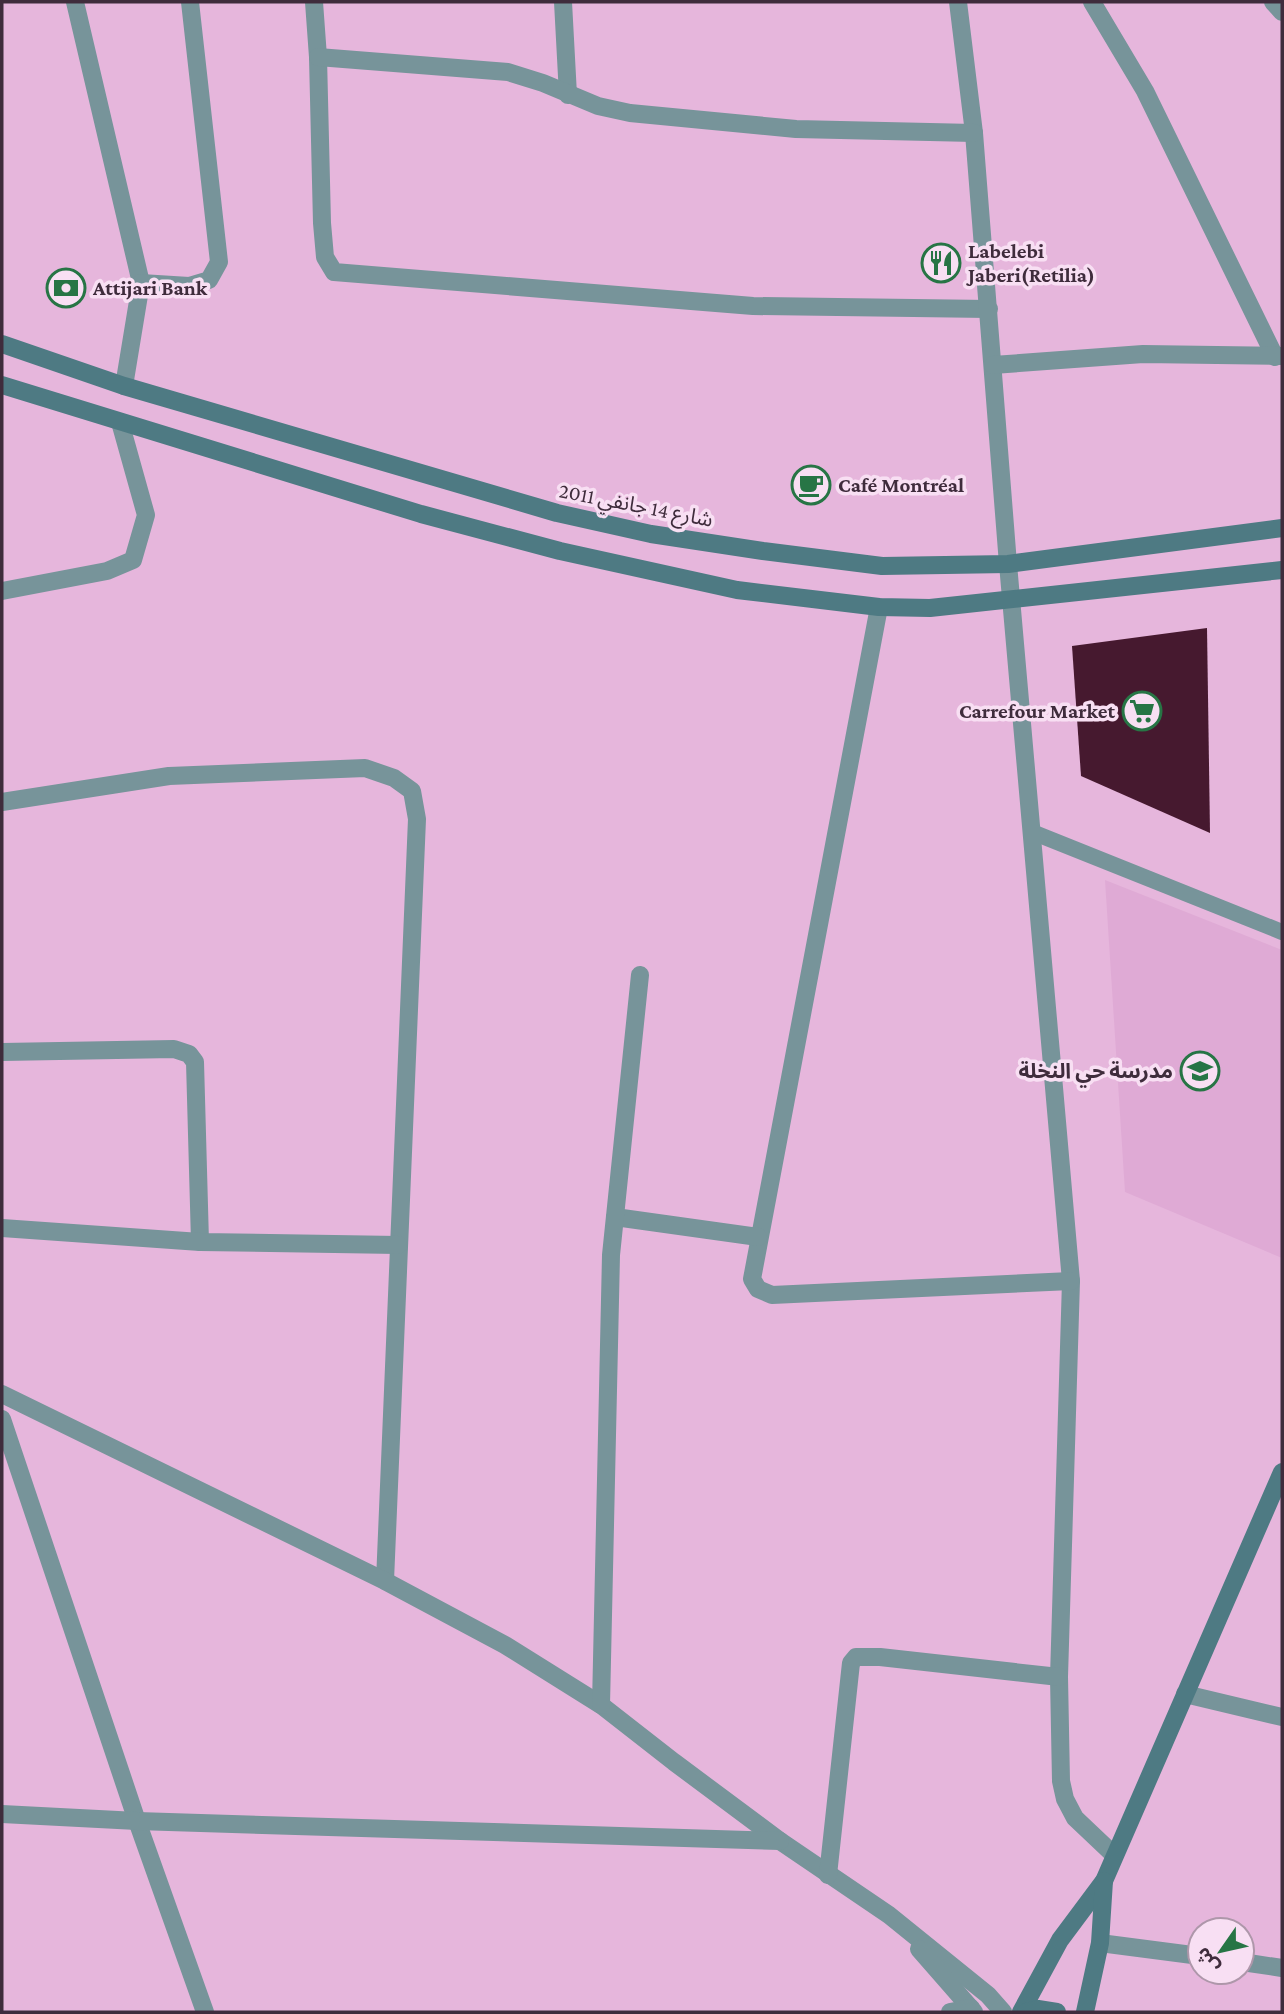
<svg xmlns="http://www.w3.org/2000/svg" width="1284" height="2014" font-family="'Crimson Pro','Noto Sans Arabic',serif">
  <style>
    .built { fill: #dfaad5 }
    .building { fill: #46192f }
    .lines { fill: none; stroke-linecap: round; stroke-linejoin: round }
    .lane { stroke: #77949a; stroke-width: 16 }
    .street { stroke: #77949a; stroke-width: 18 }
    .secondary { stroke: #4e7a83; stroke-width: 18 }
    .labels { text-anchor: middle; stroke-width: 7; stroke-linejoin: round; paint-order: stroke }
    .poi-label { font-size: 21px; font-weight: bold; fill: #3f2c3c; stroke: #f8dff3; text-anchor: start }
    .street-label { font-size: 21px; fill: #3f2c3c; stroke: #f8dff3 }
  </style>
  <rect width="100%" height="100%" fill="#e6b6dc"/>
  <!-- built -->
  <polygon class="built" points="1105,880 1282,950 1282,1258 1125,1192"/>
  <!-- building -->
  <polygon class="building" points="1207,628 1210,833 1081,776 1072,646"/>
  <g class="lines">
    <!-- lane -->
    <polyline class="lane" points="1032,832 1282,932"/>
    <!-- street -->
    <g class="street">
      <polyline points="75,2 141,283 124,386"/>
      <polyline points="314,2 318,57 322,223 325,257 334,272 753,306 989,309"/>
      <polyline points="563,2 568,95"/>
      <polyline points="958,2 974,133 1008,564 1071,1281 1059,1677 1061,1781 1065,1799 1075,1818 1113,1854"/>
      <polyline points="1092,2 1145,91 1275,357"/>
      <polyline points="1273,2 1282,12"/>
      <polyline points="318,57 508,72 543,83 598,106 630,113 796,129 974,133"/>
      <polyline points="141,283 189,286 209,280 219,262 190,2"/>
      <polyline points="993,365 1143,354 1282,356"/>
      <polyline points="2,591 107,571 133,560 146,515 120,422"/>
      <polyline points="879,607 752,1279 758,1289 772,1295 1071,1281"/>
      <polyline points="2,802 169,776 365,768 394,778 412,791 417,819 385,1581"/>
      <polyline points="2,1052 174,1049 189,1054 195,1062 200,1242"/>
      <polyline points="615,1217 758,1237"/>
      <polyline points="2,1228 200,1242 398,1245"/>
      <polyline points="2,1394 385,1581 505,1645 601,1705 674,1762 780,1841 889,1915 988,1995 1003,2012"/>
      <polyline points="2,1419 137,1821 205,2012"/>
      <polyline points="1185,1694 1282,1717"/>
      <polyline points="601,1705 611,1255 640,975"/>
      <polyline points="2,1814 137,1821 780,1841"/>
      <polyline points="828,1875 851,1663 856,1657 880,1657 1059,1677"/>
      <polyline points="1100,1943 1200,1956"/>
      <polyline points="919,1949 974,2012"/>
      <polyline points="1242,1962 1282,1968"/>
      <polyline points="950,2012 971,2008"/>
    </g>
    <!-- secondary -->
    <g class="secondary">
      <polyline points="2,344 124,386 557,513 651,534 763,551 882,566 1008,564 1282,528"/>
      <polyline points="2,385 421,514 560,551 737,590 879,607 930,608 1282,570"/>
      <polyline points="1021,2012 1060,1940 1104,1881 1282,1472"/>
      <polyline points="1026,2012 1038,2009 1057,2012"/>
      <polyline points="1085,2012 1100,1943 1104,1881"/>
    </g>
  </g>
  <!-- icons -->
  <defs>
    <symbol id="restaurant-ring" viewBox="-11 -11 22 22"><circle r="9.5" fill="#f8dff3" stroke="#277545" stroke-width="1.5"/><path d="M-5-6h1v4h1v-4h1v4h1v-4h1v5L-1.5 .5V6h-2V.5L-5-1ZM5-6V6H3V1.5H1.5Q1.5-4 5-6Z" fill="#277545"/></symbol>
    <symbol id="bank-ring" viewBox="-11 -11 22 22"><circle r="9.5" fill="#f8dff3" stroke="#277545" stroke-width="1.5"/><path d="M-6-4H6V4H-6ZM0-2.3a2.3 2.3 0 1 0 0 4.6a2.3 2.3 0 1 0 0-4.6Z" fill="#277545"/></symbol>
    <symbol id="cafe-ring" viewBox="-11 -11 22 22"><circle r="9.5" fill="#f8dff3" stroke="#277545" stroke-width="1.5"/><path d="M-5.5-4.5H6V0H3Q3 3.5 0 3.5H-2.5Q-5.5 3.5-5.5 0ZM3-3.2v2h1.7v-2ZM-6 4.5H4V6H-6Z" fill="#277545"/></symbol>
    <symbol id="supermarket-ring" viewBox="-11 -11 22 22"><circle r="9.5" fill="#f8dff3" stroke="#277545" stroke-width="1.5"/><path d="M-6-5.5h2.5l.6 2H6L4.5 2H-2.5L-4.4-4H-6ZM-1.5 3.2a1.3 1.3 0 1 0 .1 0ZM3 3.2a1.3 1.3 0 1 0 .1 0Z" fill="#277545"/></symbol>
    <symbol id="school-ring" viewBox="-11 -11 22 22"><circle r="9.5" fill="#f8dff3" stroke="#277545" stroke-width="1.5"/><path d="M0-5L7-2L0 1L-7-2ZM-4 1L0 2.5L4 1V4Q0 6-4 4Z" fill="#277545"/></symbol>
  </defs>
  <g fill-rule="evenodd">
    <use href="#restaurant-ring" x="919" y="241" width="44" height="44"/>
    <use href="#bank-ring" x="44" y="266" width="44" height="44"/>
    <use href="#cafe-ring" x="789" y="463" width="44" height="44"/>
    <use href="#supermarket-ring" x="1120" y="689" width="44" height="44"/>
    <use href="#school-ring" x="1178" y="1049" width="44" height="44"/>
  </g>
  <g class="labels">
    <!-- poi labels -->
    <g class="poi-label">
      <text x="968" y="258">Labelebi<tspan x="968" dy="24">Jaberi(Retilia)</tspan></text>
      <text x="93" y="295">Attijari Bank</text>
      <text x="838" y="492">Café Montréal</text>
      <text x="1115" y="718" text-anchor="end">Carrefour Market</text>
      <text x="1173" y="1078" text-anchor="end">مدرسة حي النخلة</text>
    </g>
    <!-- street labels -->
    <g class="street-label">
      <text transform="translate(636 505) rotate(11)" y="7">شارع 14 جانفي 2011</text>
    </g>
  </g>
  <!-- border -->
  <rect width="1284" height="2014" fill="none" stroke="#3f2c3c" stroke-width="7"/>
  <!-- north arrow -->
  <g transform="translate(1221 1951) rotate(236)"><circle r="33" fill="#f8dff3" stroke="#ae97aa" stroke-width="2"/>
  <path d="M0-5L12 26L0 18L-12 26Z" fill="#277545"/>
  <text y="-10" font-size="19" font-weight="bold" text-anchor="middle" fill="#3f2c3c">ش</text>
  </g>
</svg>
